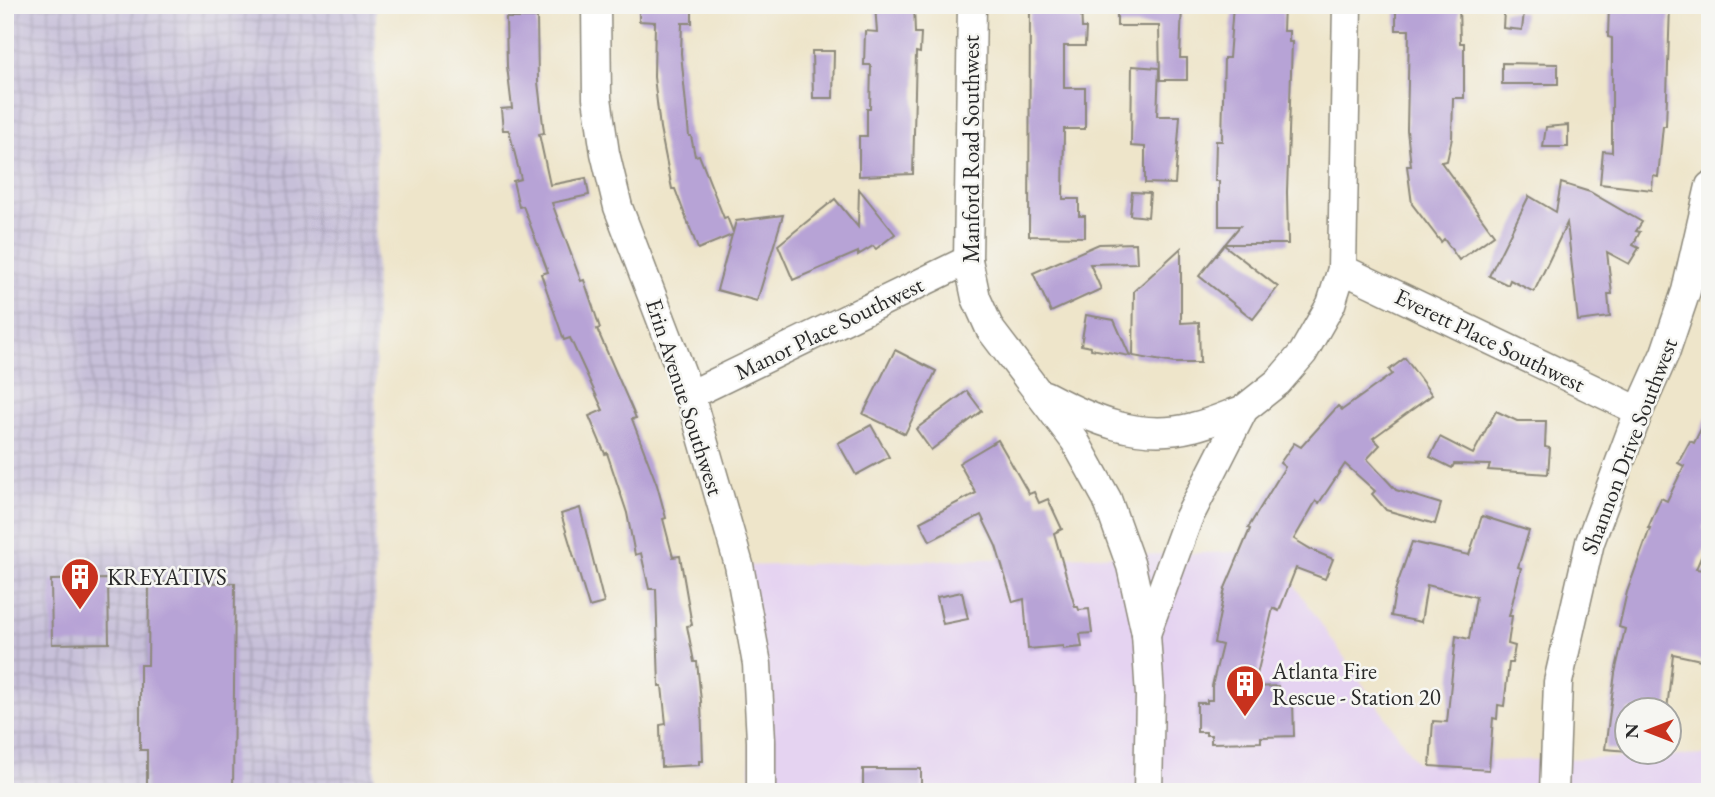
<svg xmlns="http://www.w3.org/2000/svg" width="1715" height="797" font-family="'EB Garamond',serif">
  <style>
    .built { fill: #e5d3f1 }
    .industrial { fill: url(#industrial-grid) }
    .building { fill: #b7a3d6 }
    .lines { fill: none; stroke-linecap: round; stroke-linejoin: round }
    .street-casing { stroke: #8c887a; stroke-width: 31 }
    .street { stroke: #fff; stroke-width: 28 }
    .labels { text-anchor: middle; stroke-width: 5; stroke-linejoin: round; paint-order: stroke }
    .street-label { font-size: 23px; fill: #2b2b2b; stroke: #f6f6f2 }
    .poi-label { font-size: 23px; fill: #2b2b2b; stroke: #f6f6f2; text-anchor: start }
  </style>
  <defs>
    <pattern id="industrial-grid" width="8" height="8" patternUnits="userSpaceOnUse" patternTransform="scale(1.75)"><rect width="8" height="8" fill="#c7c0d9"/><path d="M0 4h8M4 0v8" fill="none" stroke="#aba5ba"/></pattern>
  </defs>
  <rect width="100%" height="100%" fill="#f6f6f2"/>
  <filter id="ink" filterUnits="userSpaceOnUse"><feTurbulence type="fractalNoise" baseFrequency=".0143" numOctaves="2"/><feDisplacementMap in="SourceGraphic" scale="14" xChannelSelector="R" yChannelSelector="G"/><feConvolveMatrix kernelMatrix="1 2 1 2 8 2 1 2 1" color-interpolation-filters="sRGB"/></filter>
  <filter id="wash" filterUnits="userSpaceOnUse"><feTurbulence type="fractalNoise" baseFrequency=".00686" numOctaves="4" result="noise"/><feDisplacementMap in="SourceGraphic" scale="28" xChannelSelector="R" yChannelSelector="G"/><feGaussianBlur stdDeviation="1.57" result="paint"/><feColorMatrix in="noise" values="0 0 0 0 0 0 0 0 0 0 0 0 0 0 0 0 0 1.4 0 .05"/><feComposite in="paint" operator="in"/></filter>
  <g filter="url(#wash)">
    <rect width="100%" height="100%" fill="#eee5ca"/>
    <!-- built -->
    <polygon class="built" points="1271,551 1417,763 1710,755 1710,792 751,792 741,566"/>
    <!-- industrial -->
    <polygon class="industrial" points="5,5 376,5 375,792 5,792"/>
    <g id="blocks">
      <!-- building -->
      <g class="building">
        <polygon points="639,5 692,5 692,23 682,23 681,53 689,136 691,136 695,156 699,155 724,218 727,217 733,232 736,221 783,215 757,301 717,290 732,235 698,249 675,189 672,189 660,128 654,77 655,22 639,21"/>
        <polygon points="875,5 914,5 915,33 921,33 920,53 916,52 913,174 859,176 859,136 867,136 867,109 870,109 871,65 864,65 865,31 877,32"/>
        <polygon points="1030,5 1081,5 1082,28 1086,28 1085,46 1064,46 1064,88 1085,88 1085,129 1064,129 1063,199 1079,199 1079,216 1085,216 1085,237 1029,236"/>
        <polygon points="1117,5 1182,5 1180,58 1187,58 1187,80 1160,80 1159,26 1117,26"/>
        <polygon points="1233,5 1284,5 1283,31 1289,31 1289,42 1292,42 1287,192 1288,244 1225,244 1240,226 1219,226 1219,181 1215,181 1216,141 1222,141 1224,58 1229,58"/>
        <polygon points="1396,5 1459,5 1460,43 1464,43 1464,98 1453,98 1452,138 1447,161 1441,162 1494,235 1459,260 1444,239 1441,242 1412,204 1407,166 1411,166 1407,130 1409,30 1396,30"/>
        <polygon points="1609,5 1670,5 1666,126 1663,126 1658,177 1653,176 1652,190 1600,184 1603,151 1612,152 1612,38 1608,37"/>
        <polygon points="1504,11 1524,12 1522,30 1503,28"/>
        <polygon points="506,18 537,18 538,82 544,133 539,134 550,185 586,178 589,195 552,203 581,281 584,280 600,328 597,329 636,418 632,419 657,485 666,518 663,519 673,557 680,556 692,625 687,626 694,662 697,662 701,701 703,761 699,761 699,765 661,767 660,725 666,724 662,686 659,686 656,589 649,589 641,553 635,555 627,513 607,453 605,454 589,416 603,410 570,338 564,340 541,274 548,272 523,206 519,207 513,181 521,179 509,130 503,130 501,109 512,108 507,66"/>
        <polygon points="812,51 834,51 833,98 813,98"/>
        <polygon points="1502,63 1558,64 1558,84 1502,84"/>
        <polygon points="1132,66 1159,68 1157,116 1180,116 1175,184 1145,183 1145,147 1131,146"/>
        <polygon points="1568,125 1568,147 1543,147 1546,127"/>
        <polygon points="1561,183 1590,192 1642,222 1636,231 1640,232 1633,245 1639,248 1629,264 1607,252 1612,294 1608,294 1610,317 1578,321 1567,223 1534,292 1510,280 1508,285 1489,276 1529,196 1556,212"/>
        <polygon points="859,189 895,234 876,249 873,246 858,255 858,252 793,280 778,245 835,199 858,227"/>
        <polygon points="1132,192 1150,193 1148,217 1130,215"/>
        <polygon points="1136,243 1137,263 1090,264 1101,289 1051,312 1033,273 1099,244"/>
        <polygon points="1224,245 1278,287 1253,319 1199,276"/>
        <polygon points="1181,248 1181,323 1199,322 1200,363 1174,363 1133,356 1134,291"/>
        <polygon points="1086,315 1114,320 1130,356 1091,349 1091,347 1081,345"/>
        <polygon points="895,350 936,371 905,434 863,414"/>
        <polygon points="1405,358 1432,395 1373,438 1380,445 1367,459 1396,490 1441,504 1435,524 1386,510 1372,494 1375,491 1345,464 1319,503 1316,501 1294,539 1314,551 1333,559 1325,579 1296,568 1279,611 1273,608 1254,687 1278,686 1279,703 1293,702 1294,736 1261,737 1261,742 1211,743 1211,735 1206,735 1206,732 1197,732 1197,703 1207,703 1207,700 1212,700 1212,686 1222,645 1214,643 1225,588 1250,529 1248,528 1285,467 1280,463 1294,443 1301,447 1338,406 1342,410 1392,374 1389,370"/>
        <polygon points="967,391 982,411 931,450 916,429"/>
        <polygon points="1496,411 1517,421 1546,421 1545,447 1550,448 1548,474 1488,470 1490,465 1454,464 1452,468 1430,457 1440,437 1473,454"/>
        <polygon points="1710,411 1710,513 1703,529 1710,532 1710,536 1696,569 1710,571 1710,662 1673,654 1667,710 1628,710 1628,751 1605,749 1615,673 1625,629 1619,627 1627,592 1650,528 1648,528 1661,498 1667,501 1684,466 1678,463 1690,441 1694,443"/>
        <polygon points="871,425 889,457 856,475 838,443"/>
        <polygon points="998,440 1029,494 1034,492 1039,503 1048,499 1062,529 1054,533 1075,607 1078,607 1079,610 1089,609 1092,633 1080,634 1082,647 1063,649 1063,646 1028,649 1024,599 1013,602 996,546 981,515 930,541 920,522 976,493 959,463"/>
        <polygon points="580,508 604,603 589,607 561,514"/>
        <polygon points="1482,516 1529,531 1518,567 1521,568 1509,616 1512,616 1508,644 1515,646 1512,663 1509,663 1504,706 1498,705 1497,719 1493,718 1489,770 1430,766 1433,721 1447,722 1456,636 1469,639 1476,597 1427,585 1421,622 1391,616 1395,591 1412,542 1469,555"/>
        <polygon points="108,579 109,643 52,644 51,580"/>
        <polygon points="149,582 235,583 233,792 147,792 147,750 140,750 140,665 148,665"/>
        <polygon points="962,592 968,619 943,624 937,597"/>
        <rect x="863" y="769" width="58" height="23"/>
      </g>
    </g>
  </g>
  <g filter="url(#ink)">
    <use href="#blocks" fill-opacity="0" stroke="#8c887a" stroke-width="2"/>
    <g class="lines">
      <defs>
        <g id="street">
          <polyline points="596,5 597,98 605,153 618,207 690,395 739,565 757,664 761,741 761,792"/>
          <polyline points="972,5 968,260 976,298 990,329 1075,441 1107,499 1131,566 1146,634 1150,696 1148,792"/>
          <polyline points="1342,269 1639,411"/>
          <polyline points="690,395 968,260"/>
          <path d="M1045 395C1092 420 1139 441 1193 427 1211 423 1228 415 1244 409"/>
          <polyline points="1146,634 1188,519 1244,409 1278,382 1303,353 1331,304 1342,269 1347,5"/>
          <polyline points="1554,792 1558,682 1590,542 1639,411 1665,353 1686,291 1710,186"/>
        </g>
      </defs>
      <!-- street casing -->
      <use href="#street" class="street-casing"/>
      <!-- street -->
      <use href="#street" class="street"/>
    </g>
  </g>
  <!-- icons -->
  <defs>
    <symbol id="building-pin" viewBox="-11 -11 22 30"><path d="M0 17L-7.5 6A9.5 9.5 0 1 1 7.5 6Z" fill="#c8321e" stroke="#f6f6f2"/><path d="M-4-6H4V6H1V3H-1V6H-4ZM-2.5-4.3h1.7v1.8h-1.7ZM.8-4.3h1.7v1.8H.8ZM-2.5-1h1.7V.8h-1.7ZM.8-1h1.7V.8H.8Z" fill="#fff"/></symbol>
  </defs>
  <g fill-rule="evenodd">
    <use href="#building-pin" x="58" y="555" width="44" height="60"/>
    <use href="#building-pin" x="1223" y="662" width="44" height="60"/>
  </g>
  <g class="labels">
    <!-- street labels -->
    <g class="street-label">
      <text transform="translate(971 149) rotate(-90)" y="8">Manford Road Southwest</text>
      <text transform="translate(829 328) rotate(-26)" y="8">Manor Place Southwest</text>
      <text transform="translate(1490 340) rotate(26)" y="8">Everett Place Southwest</text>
      <text transform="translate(685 397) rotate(72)" y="8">Erin Avenue Southwest</text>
      <text transform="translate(1629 446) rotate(-69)" y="8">Shannon Drive Southwest</text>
    </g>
    <!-- poi labels -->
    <g class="poi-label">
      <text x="107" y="585">KREYATIVS</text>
      <text x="1272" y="679">Atlanta Fire<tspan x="1272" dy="26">Rescue - Station 20</tspan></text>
    </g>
  </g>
  <!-- margin -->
  <rect width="1715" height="797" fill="none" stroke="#f6f6f2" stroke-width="28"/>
  <!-- north arrow -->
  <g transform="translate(1648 731) rotate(270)"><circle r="33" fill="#f6f6f2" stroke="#a5a5a2" stroke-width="2"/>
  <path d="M0-5L12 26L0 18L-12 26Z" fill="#c8321e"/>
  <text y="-10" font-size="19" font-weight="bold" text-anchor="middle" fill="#2b2b2b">N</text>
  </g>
</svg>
